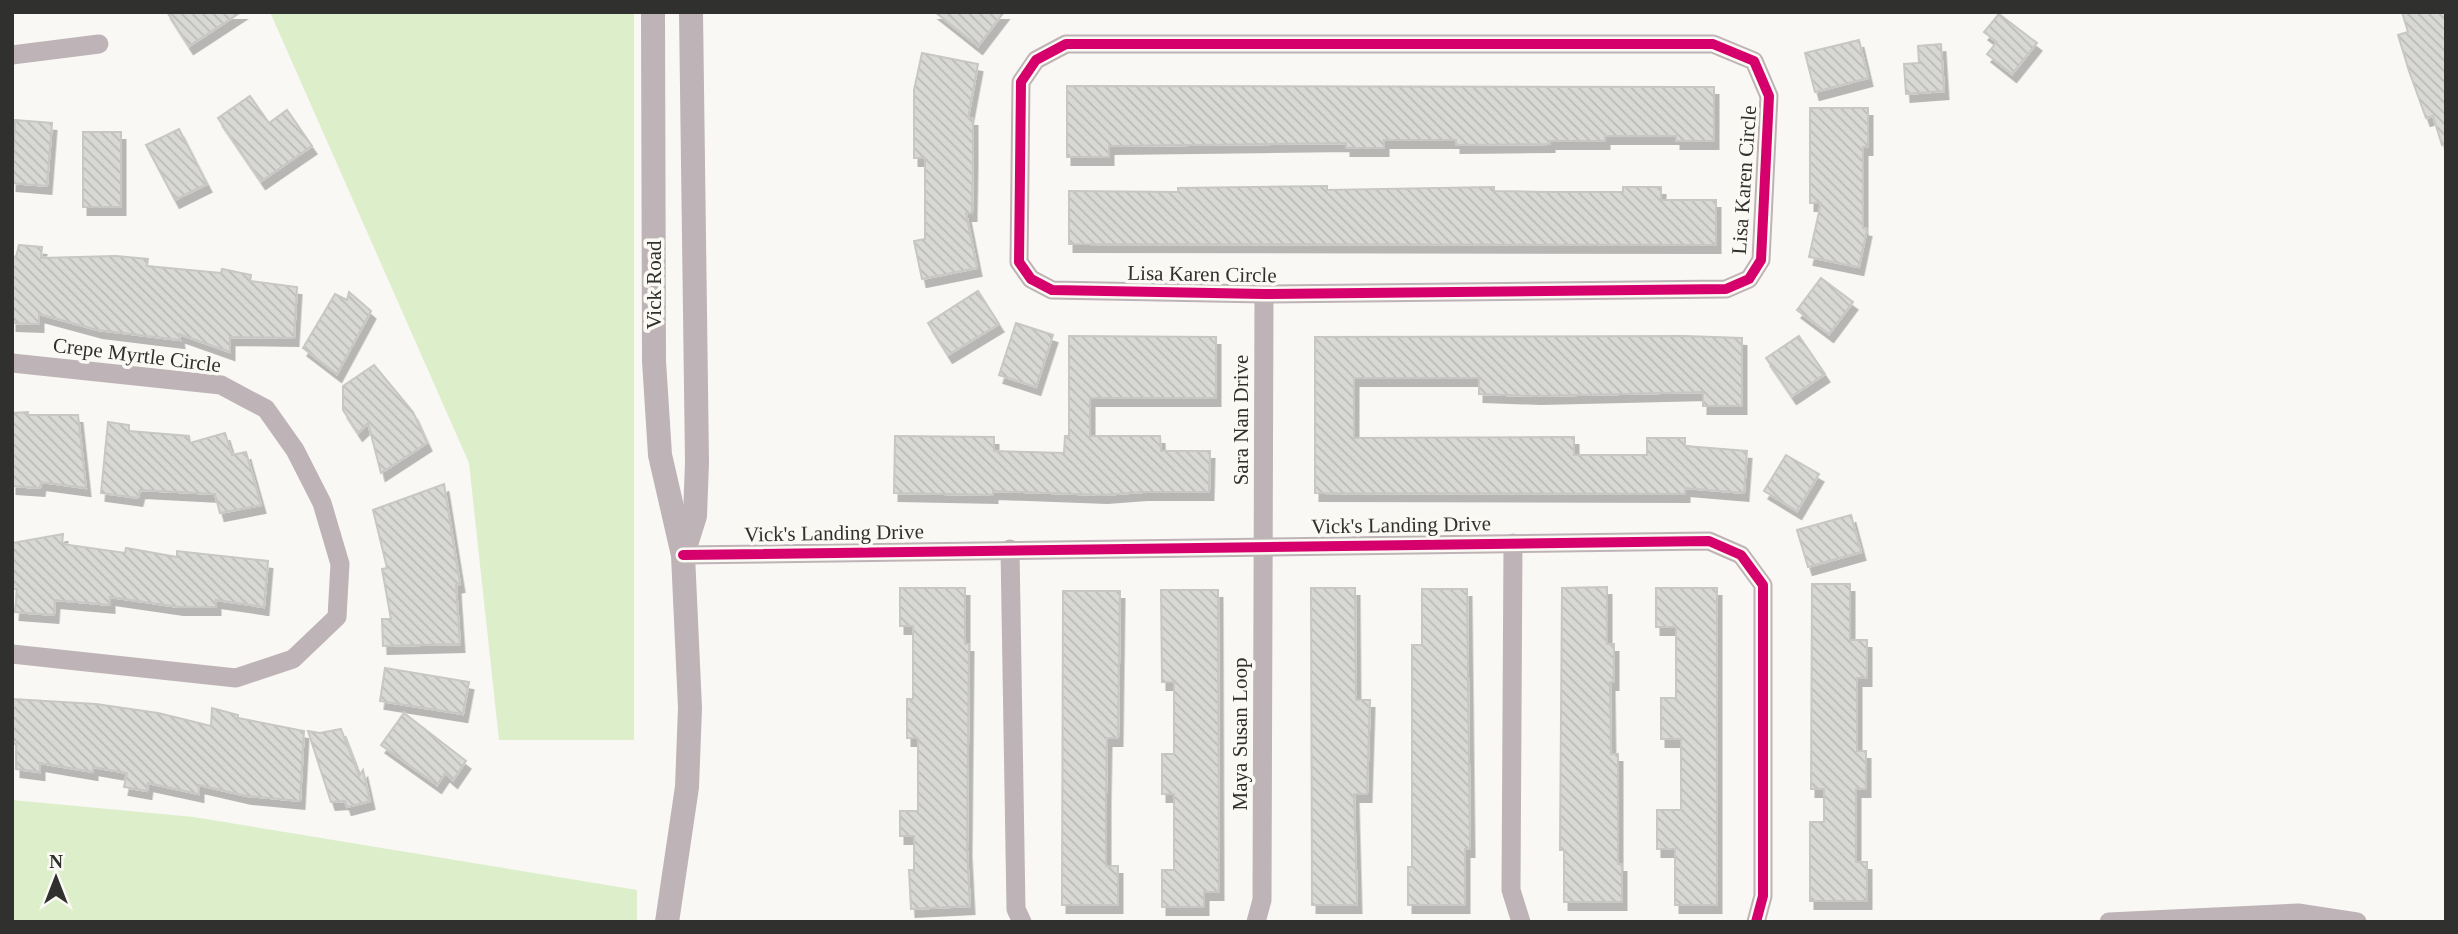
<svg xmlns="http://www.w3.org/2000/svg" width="2458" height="934" font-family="'Times New Roman',serif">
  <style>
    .green { fill: #ddeeca }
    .building { fill: url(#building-back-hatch); stroke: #c8c7c5; stroke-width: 2; filter: url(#shadow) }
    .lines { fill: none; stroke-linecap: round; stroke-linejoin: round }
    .minor { stroke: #beb3b6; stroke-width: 19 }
    .tertiary { stroke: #beb3b6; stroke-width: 24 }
    .cycleway-casing { stroke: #faf9f4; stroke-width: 15 }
    .cycleway { stroke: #d6006c; stroke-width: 10 }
    .labels { text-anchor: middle; stroke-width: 7; stroke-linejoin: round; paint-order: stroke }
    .street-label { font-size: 21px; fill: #30302e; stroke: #faf9f4 }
  </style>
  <defs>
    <pattern id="building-back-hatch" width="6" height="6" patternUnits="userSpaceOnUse" patternTransform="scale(1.75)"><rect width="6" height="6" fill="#d8d8d5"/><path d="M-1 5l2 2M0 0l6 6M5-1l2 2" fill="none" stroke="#babab7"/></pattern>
    <filter id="shadow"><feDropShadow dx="4.5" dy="8" stdDeviation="0" flood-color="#0004"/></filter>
  </defs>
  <rect width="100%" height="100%" fill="#f9f8f5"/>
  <!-- green -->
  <g class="green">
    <polygon points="270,12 634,12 634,740 499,740 469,463"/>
    <polygon points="12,800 194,817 637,890 637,922 12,922"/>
  </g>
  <!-- building -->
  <g class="building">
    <polygon points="167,12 241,12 189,46"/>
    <polygon points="935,12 1004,12 978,46"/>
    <polygon points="2402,12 2446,12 2446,144 2442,145 2433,116 2426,118 2409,71 2398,35 2408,32"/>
    <polygon points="1999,14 2037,43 2012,74 1987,54 1997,42 1984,32"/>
    <polygon points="1859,40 1868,78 1815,92 1805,53"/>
    <polygon points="1941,44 1944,91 1906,94 1904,64 1919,63 1918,46"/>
    <polygon points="922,53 978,64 968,118 973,118 973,158 972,213 966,213 977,268 922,279 914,241 925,239 925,158 914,158 914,90"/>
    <polygon points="1067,86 1714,87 1714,141 1676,141 1676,136 1605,136 1605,141 1550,141 1550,144 1456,145 1456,140 1384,140 1384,148 1346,148 1346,143 1109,146 1109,157 1067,157"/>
    <polygon points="250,96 269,123 287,110 312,146 261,181 218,118"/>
    <polygon points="1810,108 1868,108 1868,147 1863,147 1863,228 1867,229 1859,267 1809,257 1821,203 1810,203"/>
    <polygon points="15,120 52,123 47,186 12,183"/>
    <polygon points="179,129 207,184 175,200 146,145"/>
    <rect x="83" y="132" width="38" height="75"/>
    <polygon points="1327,186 1327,190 1494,187 1494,191 1549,192 1623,192 1623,187 1661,187 1661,200 1716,200 1716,245 1069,244 1069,191 1178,192 1178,188"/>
    <polygon points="19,245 42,247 41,258 116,256 148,259 147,266 221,273 222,269 251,275 250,281 297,287 294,338 230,337 230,352 179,334 180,340 98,330 39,314 39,324 12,323 12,256 16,257"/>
    <polygon points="1821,278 1853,302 1829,334 1797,310"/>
    <polygon points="978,291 999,324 948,355 928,323"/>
    <polygon points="349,292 371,311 337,374 303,348 335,294 347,300"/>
    <polygon points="1016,323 1053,335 1036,387 999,375"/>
    <polygon points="1069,336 1216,337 1216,398 1090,398 1090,436 1160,436 1161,451 1210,451 1209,492 1143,492 1103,495 993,491 993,495 894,493 895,436 994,437 994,451 1064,453 1065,436 1069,436"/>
    <polygon points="1685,336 1742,338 1742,406 1703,406 1703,392 1536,396 1479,394 1479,378 1354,378 1354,438 1574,437 1574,455 1647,455 1647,438 1685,438 1685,446 1747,451 1744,493 1685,488 1685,494 1315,493 1315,337"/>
    <polygon points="1799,336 1825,374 1792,396 1766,358"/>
    <polygon points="374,365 413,412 427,443 381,473 368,423 358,433 343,410 343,386"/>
    <polygon points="28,412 28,415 78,415 86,488 41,482 40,488 12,486 12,413"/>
    <polygon points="108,422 129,425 129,431 189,436 190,443 225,433 232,455 246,452 261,505 220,513 215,494 140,490 138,498 101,493"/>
    <polygon points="1786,455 1819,474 1797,511 1764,491"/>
    <polygon points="444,484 460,584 456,585 460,644 383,646 382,619 391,619 382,569 387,568 373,510"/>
    <polygon points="1851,515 1861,552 1808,567 1797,530"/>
    <polygon points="63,534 62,544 125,553 126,548 177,557 177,551 268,561 264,607 216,600 216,607 179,607 110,597 110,605 55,600 54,615 15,612 17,589 12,589 12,543"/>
    <polygon points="1812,584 1850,584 1850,640 1867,640 1867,678 1857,678 1857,751 1866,751 1866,789 1856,789 1856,862 1867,862 1867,901 1810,901 1810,822 1824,822 1824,789 1811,789"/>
    <polygon points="1607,587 1607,644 1614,644 1614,682 1610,682 1611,754 1618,754 1618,864 1622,864 1622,902 1564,902 1564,850 1560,850 1562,588"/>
    <polygon points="900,588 965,588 965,644 969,644 967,849 970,906 911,909 909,870 914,870 914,836 900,836 900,811 918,811 918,738 907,738 907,699 913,699 913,626 900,626"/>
    <polygon points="1311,588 1355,588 1356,700 1370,700 1367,794 1354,794 1357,905 1312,905"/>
    <polygon points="1656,588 1717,588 1717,905 1675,905 1675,849 1657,849 1657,810 1681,810 1681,739 1661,739 1661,698 1676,698 1676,627 1656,627"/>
    <polygon points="1422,589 1467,589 1470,849 1465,849 1465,905 1408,905 1408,867 1412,867 1412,645 1422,645"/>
    <polygon points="1161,590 1218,590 1219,892 1204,892 1204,907 1162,907 1162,870 1174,870 1174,794 1162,794 1162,754 1174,754 1174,682 1162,682"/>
    <polygon points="1063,591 1120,591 1118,738 1107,738 1106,795 1106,866 1118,866 1118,905 1062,905"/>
    <polygon points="385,668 469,682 463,714 380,701"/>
    <polygon points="12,699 96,704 158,713 211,726 212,708 238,715 238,718 304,731 300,801 247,796 199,785 199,794 148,783 147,791 124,787 127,773 93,767 93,772 40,763 40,772 16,769 16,744 12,744"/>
    <polygon points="404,713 466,761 453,780 445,773 437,785 381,745"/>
    <polygon points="341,729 359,776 363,770 370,801 347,807 345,801 331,802 308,731 320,733"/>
  </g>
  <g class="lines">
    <!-- minor -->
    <g class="minor">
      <polygon points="1066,44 1713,44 1754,61 1769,96 1761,260 1749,279 1726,289 1264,294 1052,290 1031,279 1019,262 1021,82 1036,60"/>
      <polyline points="12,55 99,44"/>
      <polyline points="12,363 221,385 266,409 295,450 322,503 340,564 337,617 293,659 236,678 12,654"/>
      <polyline points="1513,543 1511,890 1521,922"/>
      <polyline points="1010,549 1016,909 1022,922"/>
      <polyline points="683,555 1709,541 1741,555 1763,585 1763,896 1756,922"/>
      <polyline points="1256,922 1262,900 1264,294"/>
      <polyline points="2109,922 2298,913 2357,922"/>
    </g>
    <!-- tertiary -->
    <g class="tertiary">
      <polyline points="653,12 654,361 660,455 683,555 690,708 687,787 667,922"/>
      <polyline points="683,554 695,516 697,462 691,12"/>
    </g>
    <defs>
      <g id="cycleway">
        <polygon points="1066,44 1713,44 1754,61 1769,96 1761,260 1749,279 1726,289 1264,294 1052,290 1031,279 1019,262 1021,82 1036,60"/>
        <polyline points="683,555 1709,541 1741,555 1763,585 1763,896 1756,922"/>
      </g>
    </defs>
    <!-- cycleway casing -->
    <use href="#cycleway" class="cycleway-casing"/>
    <!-- cycleway -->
    <use href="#cycleway" class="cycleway"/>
  </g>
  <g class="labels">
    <!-- street labels -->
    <g class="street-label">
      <text transform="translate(1744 180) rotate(-86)" y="7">Lisa Karen Circle</text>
      <text transform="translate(1202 274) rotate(1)" y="7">Lisa Karen Circle</text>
      <text transform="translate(654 285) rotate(-90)" y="7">Vick Road</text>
      <text transform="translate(137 355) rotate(7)" y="7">Crepe Myrtle Circle</text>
      <text transform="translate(1241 420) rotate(-90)" y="7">Sara Nan Drive</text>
      <text transform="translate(1401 525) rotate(-1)" y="7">Vick's Landing Drive</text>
      <text transform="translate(834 533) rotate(-1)" y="7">Vick's Landing Drive</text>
      <text transform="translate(1240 734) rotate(-90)" y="7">Maya Susan Loop</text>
    </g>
  </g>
  <!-- border -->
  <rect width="2458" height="934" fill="none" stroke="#30302e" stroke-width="28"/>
  <!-- north arrow -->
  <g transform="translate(56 878)" stroke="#faf9f4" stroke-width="5" paint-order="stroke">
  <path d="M0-5L12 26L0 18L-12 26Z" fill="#30302e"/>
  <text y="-10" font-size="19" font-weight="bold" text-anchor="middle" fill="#30302e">N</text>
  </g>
</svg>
